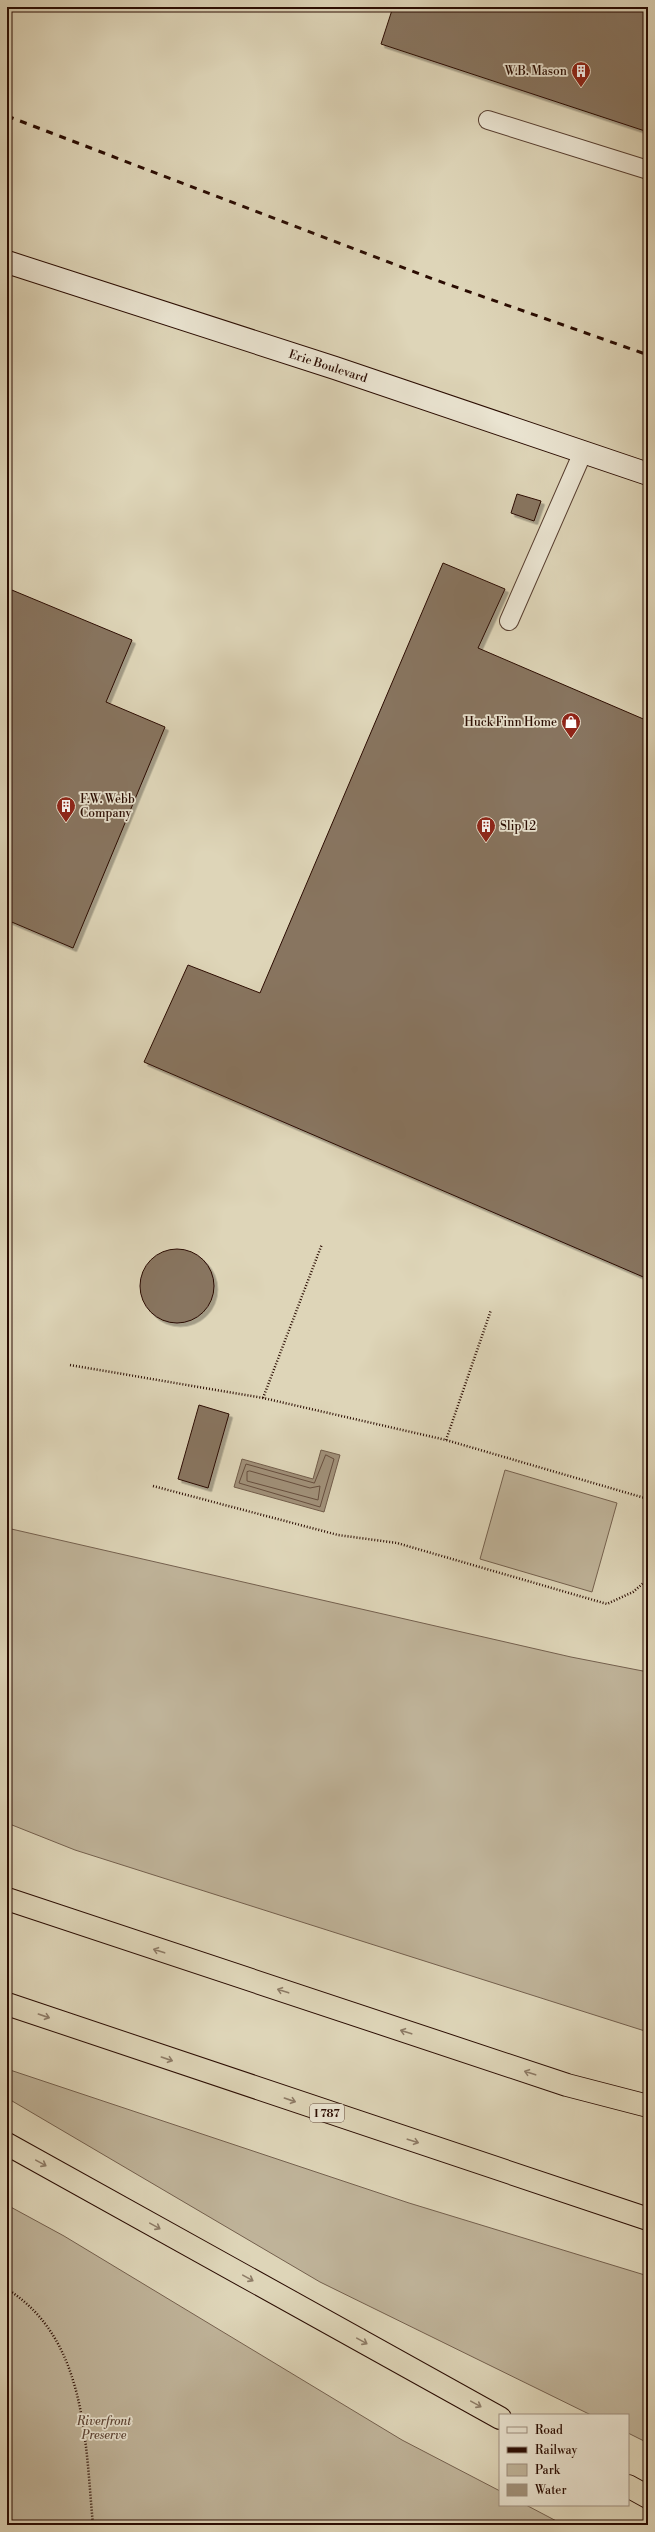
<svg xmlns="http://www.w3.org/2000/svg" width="655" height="2532" font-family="'Libre Bodoni',serif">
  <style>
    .green { fill: #bfb399; stroke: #74604e }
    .water { fill: #a1917a; stroke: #715c4a }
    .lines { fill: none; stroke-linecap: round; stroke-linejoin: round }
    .shore { stroke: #664e3e; stroke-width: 1 }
    .building { fill: #887561; stroke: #2a0c02; filter: url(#shadow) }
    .lane-casing { stroke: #573e30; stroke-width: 20 }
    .secondary-casing { stroke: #2a0c02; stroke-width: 24 }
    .highway-casing { stroke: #2a0c02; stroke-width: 24 }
    .path { stroke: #2a0c02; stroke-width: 2.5; stroke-dasharray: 1 2; stroke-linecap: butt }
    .lane { stroke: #eae4d1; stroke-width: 18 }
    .secondary { stroke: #eae4d1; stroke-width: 22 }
    .highway { stroke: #ded5b8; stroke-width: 22 }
    .rail { stroke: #2a0c02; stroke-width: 3; stroke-dasharray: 7 7; stroke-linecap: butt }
    .oneway { stroke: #8d7b66 }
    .labels { text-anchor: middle; stroke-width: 3.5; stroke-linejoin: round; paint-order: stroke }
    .shield { fill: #eae4d1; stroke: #644d40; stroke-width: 1 }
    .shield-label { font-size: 11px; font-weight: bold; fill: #2a0c02 }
    .poi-label { font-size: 12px; fill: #2a0c02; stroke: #eae4d1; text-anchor: end }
    .street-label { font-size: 12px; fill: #2a0c02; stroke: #eae4d1 }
    .park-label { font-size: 12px; font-style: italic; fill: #5e4637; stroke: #eae4d1 }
  </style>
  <defs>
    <filter id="shadow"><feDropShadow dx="3.5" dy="3.5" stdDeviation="0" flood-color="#0004"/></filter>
  </defs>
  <rect width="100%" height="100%" fill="#ded5b8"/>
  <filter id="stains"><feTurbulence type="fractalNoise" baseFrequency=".005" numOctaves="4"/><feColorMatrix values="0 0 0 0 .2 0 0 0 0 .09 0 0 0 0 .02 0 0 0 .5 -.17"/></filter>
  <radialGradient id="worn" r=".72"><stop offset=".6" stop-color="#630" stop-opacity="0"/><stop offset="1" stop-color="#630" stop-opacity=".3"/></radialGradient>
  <!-- green -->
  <g class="green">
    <polygon points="505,1470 617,1503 592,1592 480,1559"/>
    <polygon points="7,1528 571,1657 648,1672 648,2032 75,1850 7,1823"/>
    <polygon points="7,2069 409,2203 648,2276 648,2443 628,2433 628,2415 591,2415 320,2282 7,2098"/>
    <polygon points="7,2205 64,2236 402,2440 500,2491 500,2505 526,2505 564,2525 7,2525"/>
  </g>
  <!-- water -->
  <polygon class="water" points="321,1450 340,1455 324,1512 234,1487 242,1459 313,1479"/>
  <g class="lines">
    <!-- shore -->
    <g class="shore">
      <polygon points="326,1455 334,1459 320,1507 239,1483 246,1464 314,1483"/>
      <polygon points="250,1471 310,1488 320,1486 318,1500 247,1481 247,1472"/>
    </g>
  </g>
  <!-- building -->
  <g class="building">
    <polygon points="393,7 648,7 648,132 381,44"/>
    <polygon points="517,494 541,501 534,521 511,513"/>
    <polygon points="443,563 505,589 478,648 648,721 648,1279 144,1062 188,965 260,993"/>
    <polygon points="7,588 132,640 106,702 165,727 73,948 7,920"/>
    <circle cx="177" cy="1286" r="37"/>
    <polygon points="199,1405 229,1414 208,1488 178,1479"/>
  </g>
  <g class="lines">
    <defs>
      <g id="lane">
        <polyline points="488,120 648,170"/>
        <polyline points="509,621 583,452"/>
      </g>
      <polyline id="secondary" points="7,262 335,368 648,474"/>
      <g id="highway">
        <polyline points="7,1899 567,2085 648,2106"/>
        <polyline points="7,2004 648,2219"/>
        <polyline points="7,2144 500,2418"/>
        <polyline points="628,2486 648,2497"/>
      </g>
    </defs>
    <!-- lane casing -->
    <use href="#lane" class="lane-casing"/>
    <!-- secondary casing -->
    <use href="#secondary" class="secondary-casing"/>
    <!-- highway casing -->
    <use href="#highway" class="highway-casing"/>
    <!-- path -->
    <g class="path">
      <polyline points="70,1365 263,1398 446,1440 648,1499"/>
      <polyline points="263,1398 322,1244"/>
      <polyline points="446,1440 491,1310"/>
      <polyline points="153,1486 338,1535 397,1543 607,1604 633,1592 648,1579"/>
      <path d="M7 2289C87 2339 85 2442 93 2525"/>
    </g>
    <!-- lane -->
    <use href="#lane" class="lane"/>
    <!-- secondary -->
    <use href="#secondary" class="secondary"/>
    <!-- highway -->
    <use href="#highway" class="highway"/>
    <!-- rail -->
    <polyline class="rail" points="7,116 433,279 648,355"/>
  </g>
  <!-- one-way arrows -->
  <defs><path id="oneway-shaft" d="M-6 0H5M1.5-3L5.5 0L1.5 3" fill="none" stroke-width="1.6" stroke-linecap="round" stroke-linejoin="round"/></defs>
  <g class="oneway">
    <use href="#oneway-shaft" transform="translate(159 1951) rotate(-162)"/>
    <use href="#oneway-shaft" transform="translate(283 1991) rotate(-162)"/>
    <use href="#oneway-shaft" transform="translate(44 2016) rotate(19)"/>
    <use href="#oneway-shaft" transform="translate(406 2032) rotate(-162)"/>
    <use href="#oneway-shaft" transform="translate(167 2059) rotate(19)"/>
    <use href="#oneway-shaft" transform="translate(530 2073) rotate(-162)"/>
    <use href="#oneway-shaft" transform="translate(290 2100) rotate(19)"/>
    <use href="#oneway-shaft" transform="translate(413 2141) rotate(18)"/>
    <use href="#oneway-shaft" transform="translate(41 2163) rotate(29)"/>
    <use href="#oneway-shaft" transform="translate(155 2226) rotate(29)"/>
    <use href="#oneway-shaft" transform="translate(248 2278) rotate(29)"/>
    <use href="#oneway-shaft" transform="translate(362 2341) rotate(29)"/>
    <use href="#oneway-shaft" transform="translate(476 2404) rotate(29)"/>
  </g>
  <!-- icons -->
  <defs>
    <symbol id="building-pin" viewBox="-11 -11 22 30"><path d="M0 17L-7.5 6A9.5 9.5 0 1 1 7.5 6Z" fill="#8f2418" stroke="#eae4d1"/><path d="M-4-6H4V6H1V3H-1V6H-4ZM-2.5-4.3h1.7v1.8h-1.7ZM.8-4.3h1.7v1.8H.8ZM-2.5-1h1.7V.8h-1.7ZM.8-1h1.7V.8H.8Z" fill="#fff"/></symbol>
    <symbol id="shop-pin" viewBox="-11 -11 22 30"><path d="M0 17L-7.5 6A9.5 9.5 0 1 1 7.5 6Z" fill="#8f2418" stroke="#eae4d1"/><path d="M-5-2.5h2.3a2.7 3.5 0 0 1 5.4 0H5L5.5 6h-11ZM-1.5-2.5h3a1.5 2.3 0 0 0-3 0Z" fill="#fff"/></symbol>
  </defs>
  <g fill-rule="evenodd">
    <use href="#building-pin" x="570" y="60" width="22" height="30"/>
    <use href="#shop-pin" x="560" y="711" width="22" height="30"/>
    <use href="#building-pin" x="55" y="795" width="22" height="30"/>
    <use href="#building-pin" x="475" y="815" width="22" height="30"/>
  </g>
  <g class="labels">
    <!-- shield labels -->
    <rect class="shield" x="310" y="2104" width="34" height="18" rx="3"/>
    <g class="shield-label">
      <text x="327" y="2117">I 787</text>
    </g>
    <!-- poi labels -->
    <g class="poi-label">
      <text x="567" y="75">W.B. Mason</text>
      <text x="557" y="726">Huck Finn Home</text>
      <text x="80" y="803" text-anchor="start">F.W. Webb<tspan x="80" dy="14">Company</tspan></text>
      <text x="500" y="830" text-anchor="start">Slip 12</text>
    </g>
    <!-- street labels -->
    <g class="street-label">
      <text transform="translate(328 366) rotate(18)" y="4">Erie Boulevard</text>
    </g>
    <!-- park labels -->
    <g class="park-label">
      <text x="104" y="2425">Riverfront<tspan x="104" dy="14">Preserve</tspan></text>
    </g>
  </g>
  <!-- margin -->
  <rect width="655" height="2532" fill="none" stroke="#ded5b8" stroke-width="24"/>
  <rect x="8" y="8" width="639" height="2516" fill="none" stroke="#2a0c02" stroke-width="2"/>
  <rect x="12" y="12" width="631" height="2508" fill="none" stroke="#2a0c02"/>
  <!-- legend -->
  <rect x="499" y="2414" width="130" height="92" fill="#eae4d1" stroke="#9d8e7e"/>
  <rect x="507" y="2427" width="20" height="6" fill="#eae4d1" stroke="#9d8e7e"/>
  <text x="535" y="2434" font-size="12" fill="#2a0c02">Road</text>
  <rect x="507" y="2447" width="20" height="6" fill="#2a0c02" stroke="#9d8e7e"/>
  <text x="535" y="2454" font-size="12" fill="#2a0c02">Railway</text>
  <rect x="507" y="2464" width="20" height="12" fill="#bfb399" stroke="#9d8e7e"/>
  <text x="535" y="2474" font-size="12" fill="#2a0c02">Park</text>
  <rect x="507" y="2484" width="20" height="12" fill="#a1917a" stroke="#9d8e7e"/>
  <text x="535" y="2494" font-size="12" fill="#2a0c02">Water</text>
  <rect width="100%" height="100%" filter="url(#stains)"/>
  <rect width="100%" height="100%" fill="url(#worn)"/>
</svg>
